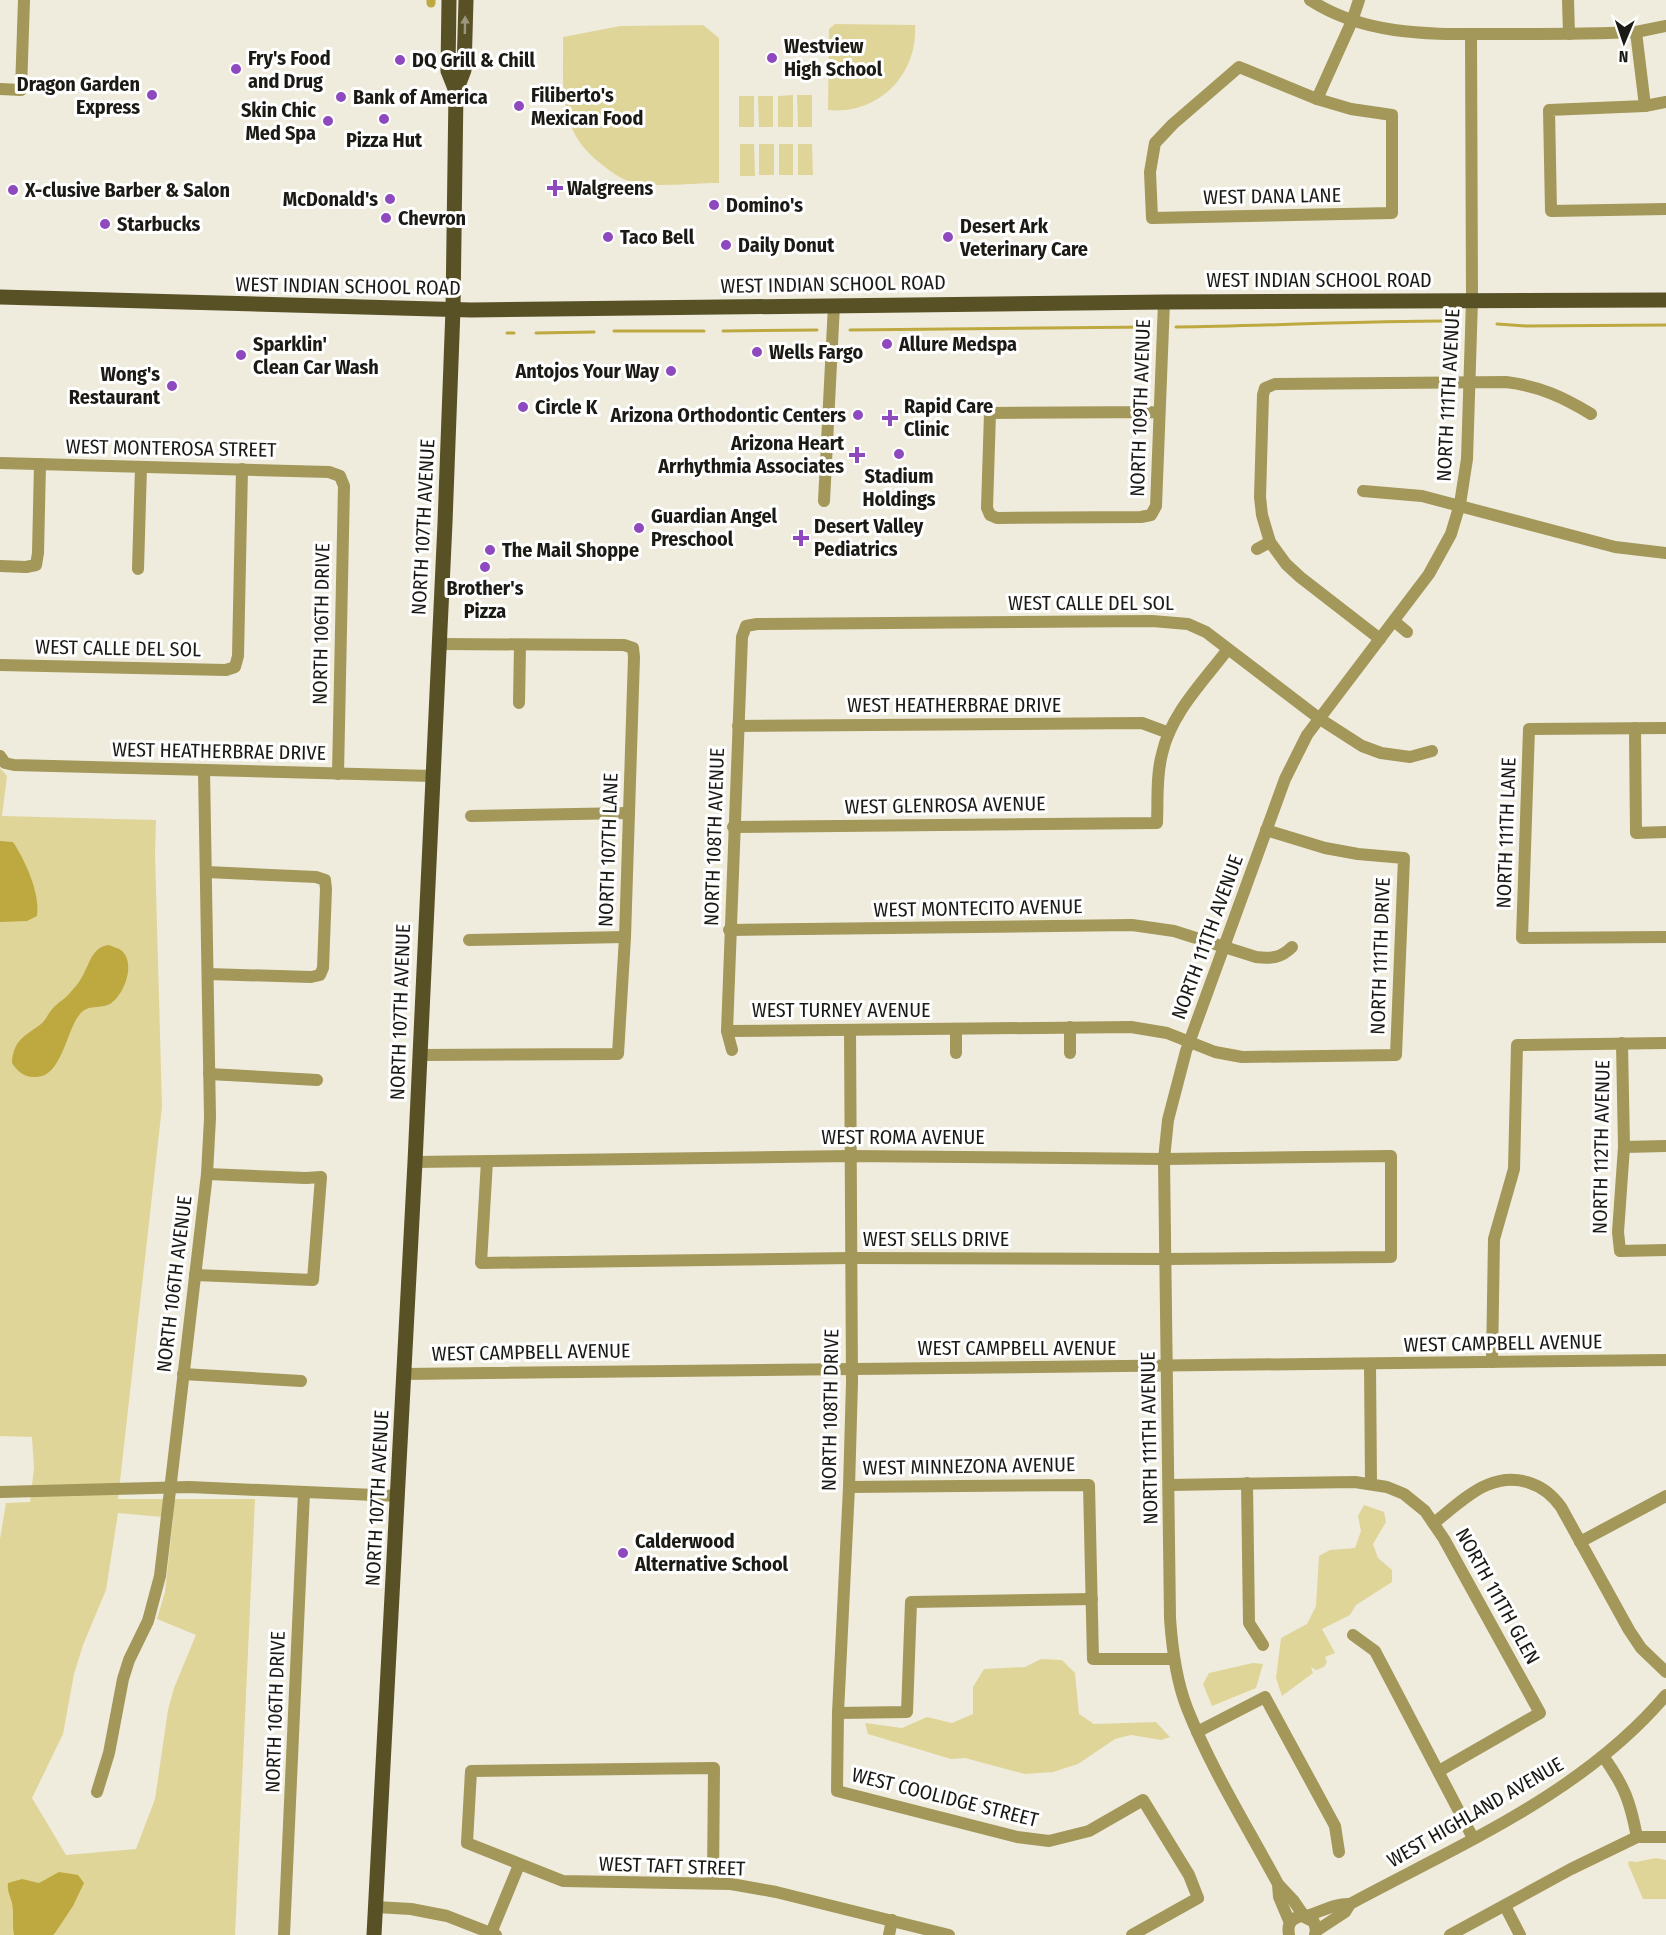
<svg xmlns="http://www.w3.org/2000/svg" width="1666" height="1935" font-family="'Fira Sans Condensed',sans-serif">
  <style>
    .green { fill: #e0d599; fill-rule: evenodd }
    .water { fill: #bda940 }
    .lines { fill: none; stroke-linecap: round; stroke-linejoin: round }
    .stream { stroke: #bda940; stroke-width: 3 }
    .canal { stroke: #bda940; stroke-width: 9 }
    .minor { stroke: #a39759; stroke-width: 12 }
    .major { stroke: #595126; stroke-width: 15 }
    .oneway { fill: #9b977d }
    .poi-dot { fill: #8d49bd; stroke: #fff; stroke-width: 2 }
    .labels { text-anchor: middle; stroke-width: 6; stroke-linejoin: round; paint-order: stroke }
    .poi-label { font-size: 20px; font-weight: bold; fill: #1b1a15; stroke: #fff; text-anchor: start }
    .street-label { font-size: 20px; fill: #1b1a15; stroke: #fff }
  </style>
  <rect width="100%" height="100%" fill="#efecde"/>
  <!-- green -->
  <g class="green">
    <path d="M835 24 915 25C918 75 878 115 828 110L829 29Z"/>
    <path d="M703 25 719 38V183C695 183 654 188 632 182 620 179 610 171 600 163 556 128 564 87 563 37L620 26Z"/>
    <polygon points="793,95 793,127 778,127 778,96"/>
    <polygon points="797,95 812,95 812,127 798,127"/>
    <rect x="739" y="96" width="15" height="31"/>
    <polygon points="758,96 773,96 773,127 759,127"/>
    <polygon points="740,144 754,144 755,176 740,176"/>
    <rect x="759" y="144" width="15" height="31"/>
    <rect x="779" y="144" width="14" height="31"/>
    <polygon points="798,144 812,144 813,175 798,175"/>
    <path d="M0 768 7 776 2 816 156 820 155 853 162 1107 118 1499H255L235 1935H0V1539L6 1503 30 1502 34 1468 32 1437 0 1436ZM118 1513 173 1518 165 1592 157 1619 196 1635 174 1688 168 1710 155 1799 136 1849 66 1855 32 1798 63 1734 74 1674 83 1645 106 1590Z"/>
    <polygon points="1364,1505 1384,1512 1386,1522 1373,1544 1378,1558 1392,1570 1392,1582 1356,1605 1350,1615 1322,1629 1335,1653 1325,1657 1327,1662 1324,1667 1316,1670 1311,1667 1313,1673 1282,1696 1276,1678 1281,1638 1307,1624 1316,1606 1319,1556 1330,1550 1355,1548 1361,1531 1358,1516"/>
    <polygon points="1041,1659 1062,1660 1075,1673 1079,1714 1094,1724 1156,1722 1170,1737 1161,1740 1131,1735 1115,1739 1078,1764 1053,1772 1025,1774 965,1758 951,1759 868,1734 865,1723 902,1728 927,1717 952,1723 973,1714 973,1687 984,1669 1025,1667"/>
    <polygon points="1253,1663 1263,1664 1256,1688 1212,1706 1203,1684 1209,1673"/>
    <polygon points="1656,1858 1666,1860 1666,1899 1643,1899 1628,1864 1629,1861 1636,1862"/>
  </g>
  <!-- water -->
  <g class="water">
    <path d="M0 841 13 842C26 862 40 893 37 916L27 921 0 922Z"/>
    <path d="M109 945C113 947 119 948 122 951 136 964 124 995 110 1004 100 1009 88 1004 80 1014 66 1030 62 1079 34 1077 24 1077 17 1071 12 1063 13 1040 25 1036 41 1024 47 1019 49 1011 55 1006 60 1001 65 999 69 994 74 988 80 982 83 975 90 963 92 947 109 945Z"/>
    <path d="M59 1872 78 1875 84 1883 73 1906 55 1933 53 1935H14C12 1925 14 1913 12 1903 10 1895 7 1891 8 1883L22 1879 39 1883Z"/>
  </g>
  <g class="lines">
    <!-- stream -->
    <g class="stream">
      <polyline points="1497,324 1526,326 1666,325"/>
      <path d="M1176 327C1267 326 1357 321 1448 321"/>
      <polyline points="850,330 1151,327"/>
      <polyline points="614,331 704,331"/>
      <polyline points="723,331 817,330"/>
      <polyline points="507,333 514,333"/>
      <polyline points="536,333 594,332"/>
    </g>
    <!-- canal -->
    <polyline class="canal" points="431,3 431,0"/>
    <!-- minor -->
    <g class="minor">
      <path d="M1310 0C1367 37 1433 34 1498 34 1535 34 1571 34 1608 33L1636 32 1666 26"/>
      <polyline points="1568,0 1569,34"/>
      <polyline points="1636,32 1645,106"/>
      <polygon points="1239,67 1317,99 1351,109 1392,115 1392,213 1152,218 1150,172 1155,143 1173,124"/>
      <polyline points="0,89 21,90 24,0"/>
      <polyline points="1317,99 1352,21 1359,0"/>
      <polyline points="1666,102 1645,106 1549,110 1551,211 1666,209"/>
      <polyline points="1159,412 990,413 987,508 990,515 997,518 1141,517 1151,515 1156,506 1164,302"/>
      <polyline points="0,463 329,472 340,476 344,486 338,774"/>
      <polyline points="1363,491 1422,496 1615,547 1666,553"/>
      <polyline points="824,501 834,305"/>
      <polyline points="1257,549 1270,542"/>
      <polyline points="0,566 26,567 36,565 38,553 40,464"/>
      <polyline points="138,569 141,467"/>
      <polyline points="1394,621 1407,632"/>
      <path d="M1380 639 1300 577 1286 564 1270 542 1262 515 1260 497 1263 395 1265 388 1275 384 1506 382C1539 386 1563 397 1591 414"/>
      <polyline points="0,665 226,670 235,667 238,656 242,469"/>
      <polyline points="519,703 520,645"/>
      <polyline points="738,726 1142,723 1169,733"/>
      <polyline points="1635,728 1636,833 1666,832"/>
      <polyline points="1666,728 1529,729 1522,938 1666,937"/>
      <polyline points="0,756 5,763 14,765 433,776"/>
      <polyline points="471,816 629,813"/>
      <path d="M733 827 1157 823C1158 800 1156 776 1162 754 1171 713 1204 681 1228 649"/>
      <polyline points="206,872 316,877 325,880 326,889 323,968 320,975 311,977 208,974"/>
      <path d="M729 930 1132 925 1174 931 1256 957C1271 959 1281 958 1292 947"/>
      <polyline points="469,940 625,937"/>
      <polyline points="956,1029 956,1053"/>
      <polyline points="850,1030 852,1382 849,1487 838,1713 837,1791 1017,1837 1049,1841 1089,1831 1143,1800 1189,1875 1198,1898 1132,1935"/>
      <polyline points="727,1031 1131,1027 1167,1033 1215,1052 1242,1057 1396,1055 1404,858 1358,854 1325,848 1266,830"/>
      <polyline points="1622,1043 1624,1147 1618,1232 1620,1251 1666,1250"/>
      <polyline points="732,1050 727,1031 742,637 746,626 757,624 1152,621 1188,624 1206,632 1320,719 1362,746 1381,753 1410,757 1432,751"/>
      <polyline points="1070,1053 1070,1027"/>
      <polyline points="420,1055 618,1054 625,937 634,657 633,648 624,645 439,644"/>
      <polyline points="209,1074 317,1080"/>
      <polyline points="1624,1147 1666,1146"/>
      <polyline points="415,1162 851,1156 1164,1159 1391,1156 1391,1257 1166,1259 851,1258 481,1263 487,1161"/>
      <polyline points="195,1275 313,1280 321,1177 306,1178 207,1174"/>
      <polyline points="1492,1362 1494,1239 1514,1169 1517,1045 1666,1043"/>
      <polyline points="1370,1364 1371,1484"/>
      <polyline points="183,1374 301,1381"/>
      <polyline points="404,1374 1666,1360"/>
      <polyline points="1247,1483 1249,1623 1263,1645"/>
      <polyline points="1169,1485 1355,1482 1387,1487 1404,1494 1425,1511 1444,1539 1540,1713 1439,1771"/>
      <polyline points="849,1487 1089,1485 1093,1659 1174,1659"/>
      <polyline points="0,1492 189,1487 398,1496"/>
      <path d="M1434 1523C1448 1512 1471 1491 1487 1485 1516 1473 1544 1483 1561 1507L1629 1630 1641 1648 1666 1672"/>
      <polyline points="1580,1542 1666,1496"/>
      <polyline points="1353,1635 1375,1651 1473,1838"/>
      <polyline points="838,1713 907,1712 911,1602 1092,1599"/>
      <polyline points="1197,1732 1265,1697 1335,1826 1339,1852"/>
      <path d="M1603 1756C1625 1787 1630 1801 1637 1837"/>
      <polyline points="97,1792 109,1753 123,1679 129,1660 148,1621 160,1576 207,1174 210,1118 204,770"/>
      <polyline points="713,1883 714,1768 471,1771 467,1843 563,1881 731,1884 776,1892 949,1935"/>
      <polyline points="1278,1884 1279,1897 1290,1923"/>
      <polyline points="1505,1906 1520,1935"/>
      <polyline points="376,1907 411,1909 447,1916 496,1935"/>
      <path d="M1304 1916 1293 1900 1278 1884C1247 1826 1211 1769 1187 1708 1176 1680 1172 1648 1170 1618L1164 1159 1168 1120 1186 1051 1285 779 1307 735 1429 574 1451 534 1460 504 1467 459 1472 300 1471 34"/>
      <path d="M1306 1916C1321 1912 1335 1903 1350 1904"/>
      <path d="M1316 1931 1345 1912 1350 1904C1461 1844 1583 1793 1666 1695"/>
      <polyline points="491,1933 519,1865"/>
      <polyline points="284,1935 304,1492"/>
      <polyline points="889,1935 892,1920"/>
      <path d="M1289 1935C1287 1924 1291 1918 1302 1916L1314 1922 1316 1930 1315 1935"/>
      <polyline points="1450,1935 1571,1869 1637,1837 1666,1837"/>
    </g>
    <!-- major -->
    <g class="major">
      <polyline points="449,0 448,71 456,91"/>
      <polyline points="0,297 471,310 1164,302 1666,300"/>
      <polyline points="374,1935 415,1162 445,523 453,309 456,91 464,70 466,0"/>
    </g>
  </g>
  <!-- one-way arrows -->
  <defs><path id="oneway-solid" d="M-6-.8H1V-3.2L6.5 0L1 3.2V.8H-6Z" transform="scale(1.5)"/></defs>
  <use class="oneway" href="#oneway-solid" transform="translate(465 25) rotate(-89)"/>
  <!-- markers -->
  <g class="poi-dot">
    <circle cx="772" cy="58" r="6"/>
    <circle cx="400" cy="60" r="6"/>
    <circle cx="236" cy="69" r="6"/>
    <circle cx="152" cy="95" r="6"/>
    <circle cx="341" cy="97" r="6"/>
    <circle cx="519" cy="106" r="6"/>
    <circle cx="384" cy="119" r="6"/>
    <circle cx="328" cy="121" r="6"/>
    <path d="M552 179h6v6h6v6h-6v6h-6v-6h-6v-6h6z"/>
    <circle cx="13" cy="190" r="6"/>
    <circle cx="390" cy="199" r="6"/>
    <circle cx="714" cy="205" r="6"/>
    <circle cx="386" cy="218" r="6"/>
    <circle cx="105" cy="224" r="6"/>
    <circle cx="608" cy="237" r="6"/>
    <circle cx="948" cy="237" r="6"/>
    <circle cx="726" cy="245" r="6"/>
    <circle cx="887" cy="344" r="6"/>
    <circle cx="757" cy="352" r="6"/>
    <circle cx="241" cy="355" r="6"/>
    <circle cx="671" cy="371" r="6"/>
    <circle cx="172" cy="386" r="6"/>
    <circle cx="523" cy="407" r="6"/>
    <circle cx="858" cy="415" r="6"/>
    <path d="M887 409h6v6h6v6h-6v6h-6v-6h-6v-6h6z"/>
    <circle cx="899" cy="454" r="6"/>
    <path d="M854 446h6v6h6v6h-6v6h-6v-6h-6v-6h6z"/>
    <circle cx="639" cy="528" r="6"/>
    <path d="M798 529h6v6h6v6h-6v6h-6v-6h-6v-6h6z"/>
    <circle cx="490" cy="550" r="6"/>
    <circle cx="485" cy="567" r="6"/>
    <circle cx="623" cy="1553" r="6"/>
  </g>
  <g class="labels">
    <!-- poi labels -->
    <g class="poi-label">
      <text x="784" y="53">Westview<tspan x="784" dy="23">High School</tspan></text>
      <text x="248" y="65">Fry's Food<tspan x="248" dy="23">and Drug</tspan></text>
      <text x="412" y="67">DQ Grill &amp; Chill</text>
      <text x="140" y="91" text-anchor="end">Dragon Garden<tspan x="140" dy="23">Express</tspan></text>
      <text x="531" y="102">Filiberto's<tspan x="531" dy="23">Mexican Food</tspan></text>
      <text x="353" y="104">Bank of America</text>
      <text x="316" y="117" text-anchor="end">Skin Chic<tspan x="316" dy="23">Med Spa</tspan></text>
      <text x="384" y="147" text-anchor="middle">Pizza Hut</text>
      <text x="567" y="195">Walgreens</text>
      <text x="25" y="197">X-clusive Barber &amp; Salon</text>
      <text x="378" y="206" text-anchor="end">McDonald's</text>
      <text x="726" y="212">Domino's</text>
      <text x="398" y="225">Chevron</text>
      <text x="117" y="231">Starbucks</text>
      <text x="960" y="233">Desert Ark<tspan x="960" dy="23">Veterinary Care</tspan></text>
      <text x="620" y="244">Taco Bell</text>
      <text x="738" y="252">Daily Donut</text>
      <text x="253" y="351">Sparklin'<tspan x="253" dy="23">Clean Car Wash</tspan></text>
      <text x="899" y="351">Allure Medspa</text>
      <text x="769" y="359">Wells Fargo</text>
      <text x="659" y="378" text-anchor="end">Antojos Your Way</text>
      <text x="160" y="381" text-anchor="end">Wong's<tspan x="160" dy="23">Restaurant</tspan></text>
      <text x="904" y="413">Rapid Care<tspan x="904" dy="23">Clinic</tspan></text>
      <text x="535" y="414">Circle K</text>
      <text x="846" y="422" text-anchor="end">Arizona Orthodontic Centers</text>
      <text x="844" y="450" text-anchor="end">Arizona Heart<tspan x="844" dy="23">Arrhythmia Associates</tspan></text>
      <text x="899" y="483" text-anchor="middle">Stadium<tspan x="899" dy="23">Holdings</tspan></text>
      <text x="651" y="523">Guardian Angel<tspan x="651" dy="23">Preschool</tspan></text>
      <text x="814" y="533">Desert Valley<tspan x="814" dy="23">Pediatrics</tspan></text>
      <text x="502" y="557">The Mail Shoppe</text>
      <text x="485" y="595" text-anchor="middle">Brother's<tspan x="485" dy="23">Pizza</tspan></text>
      <text x="635" y="1548">Calderwood<tspan x="635" dy="23">Alternative School</tspan></text>
    </g>
    <!-- street labels -->
    <g class="street-label">
      <text transform="translate(1272 196) rotate(-1)" y="7">WEST DANA LANE</text>
      <text x="1319" y="287">WEST INDIAN SCHOOL ROAD</text>
      <text transform="translate(833 284) rotate(-1)" y="7">WEST INDIAN SCHOOL ROAD</text>
      <text transform="translate(348 286) rotate(1)" y="7">WEST INDIAN SCHOOL ROAD</text>
      <text transform="translate(1448 395) rotate(-87)" y="7">NORTH 111TH AVENUE</text>
      <text transform="translate(1140 408) rotate(-88)" y="7">NORTH 109TH AVENUE</text>
      <text transform="translate(171 448) rotate(1)" y="7">WEST MONTEROSA STREET</text>
      <text transform="translate(423 527) rotate(-87)" y="7">NORTH 107TH AVENUE</text>
      <text x="1091" y="610">WEST CALLE DEL SOL</text>
      <text transform="translate(321 624) rotate(-89)" y="7">NORTH 106TH DRIVE</text>
      <text transform="translate(118 648) rotate(1)" y="7">WEST CALLE DEL SOL</text>
      <text x="954" y="712">WEST HEATHERBRAE DRIVE</text>
      <text transform="translate(219 751) rotate(1)" y="7">WEST HEATHERBRAE DRIVE</text>
      <text transform="translate(945 805) rotate(-1)" y="7">WEST GLENROSA AVENUE</text>
      <text transform="translate(1506 833) rotate(-88)" y="7">NORTH 111TH LANE</text>
      <text transform="translate(714 837) rotate(-88)" y="7">NORTH 108TH AVENUE</text>
      <text transform="translate(608 850) rotate(-88)" y="7">NORTH 107TH LANE</text>
      <text transform="translate(978 908) rotate(-1)" y="7">WEST MONTECITO AVENUE</text>
      <text transform="translate(1207 937) rotate(-70)" y="7">NORTH 111TH AVENUE</text>
      <text transform="translate(1380 956) rotate(-88)" y="7">NORTH 111TH DRIVE</text>
      <text x="841" y="1017">WEST TURNEY AVENUE</text>
      <text transform="translate(400 1012) rotate(-88)" y="7">NORTH 107TH AVENUE</text>
      <text x="903" y="1144">WEST ROMA AVENUE</text>
      <text transform="translate(1601 1147) rotate(-89)" y="7">NORTH 112TH AVENUE</text>
      <text x="936" y="1246">WEST SELLS DRIVE</text>
      <text transform="translate(174 1284) rotate(-83)" y="7">NORTH 106TH AVENUE</text>
      <text transform="translate(1503 1343) rotate(-1)" y="7">WEST CAMPBELL AVENUE</text>
      <text x="1017" y="1355">WEST CAMPBELL AVENUE</text>
      <text transform="translate(531 1352) rotate(-1)" y="7">WEST CAMPBELL AVENUE</text>
      <text transform="translate(830 1410) rotate(-89)" y="7">NORTH 108TH DRIVE</text>
      <text transform="translate(1149 1438) rotate(-91)" y="7">NORTH 111TH AVENUE</text>
      <text transform="translate(969 1466) rotate(-1)" y="7">WEST MINNEZONA AVENUE</text>
      <text transform="translate(377 1498) rotate(-87)" y="7">NORTH 107TH AVENUE</text>
      <text transform="translate(1498 1596) rotate(61)" y="7">NORTH 111TH GLEN</text>
      <text transform="translate(275 1712) rotate(-88)" y="7">NORTH 106TH DRIVE</text>
      <text transform="translate(945 1797) rotate(14)" y="7">WEST COOLIDGE STREET</text>
      <text transform="translate(1475 1812) rotate(-30)" y="7">WEST HIGHLAND AVENUE</text>
      <text transform="translate(672 1866) rotate(2)" y="7">WEST TAFT STREET</text>
    </g>
  </g>
  <!-- north arrow -->
  <g transform="translate(1624 42) rotate(182)" stroke="#ffffff" stroke-width="4.5" paint-order="stroke">
  <path d="M0-4.5L10 22L0 15L-10 22Z" fill="#1b1a15"/>
  <text y="-9" font-size="16" font-weight="bold" text-anchor="middle" fill="#1b1a15">N</text>
  </g>
</svg>
